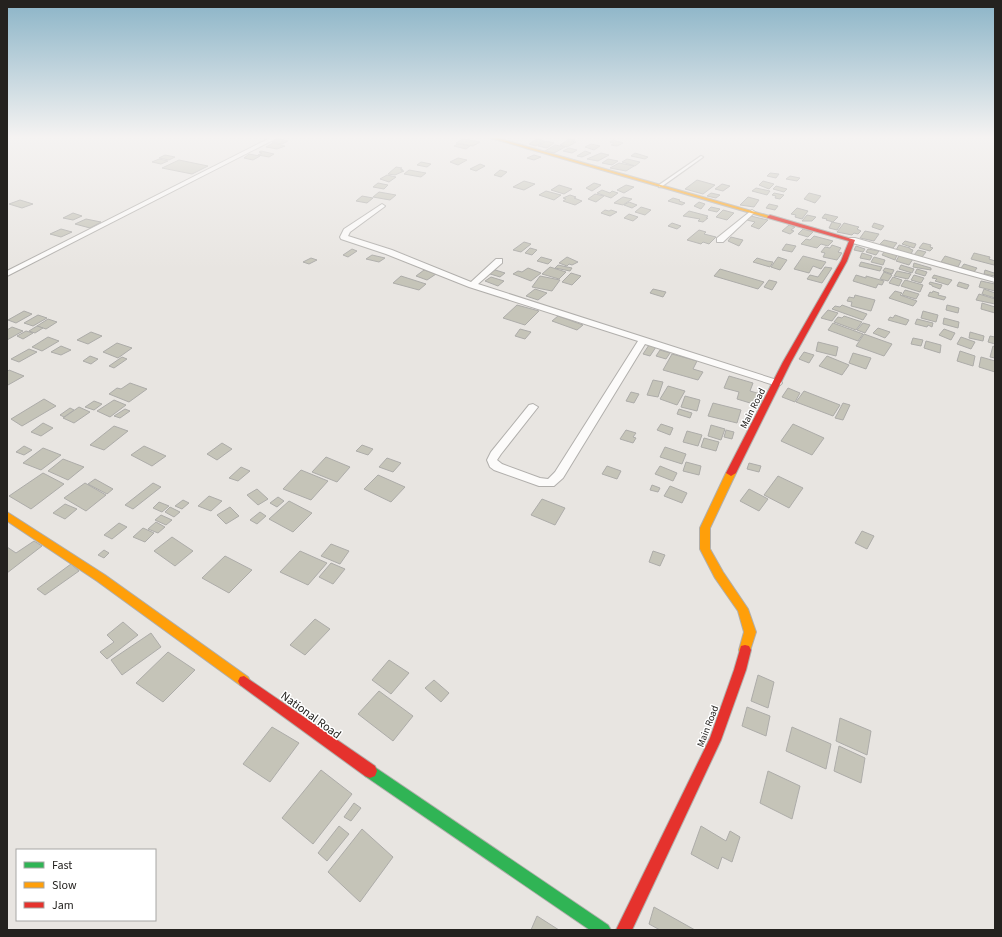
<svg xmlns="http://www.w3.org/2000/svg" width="1002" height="937" font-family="'Source Sans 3',sans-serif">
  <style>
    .building { fill: #c5c4b8; stroke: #adaca9 }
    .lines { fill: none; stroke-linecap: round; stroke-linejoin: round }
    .lane-casing { stroke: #b1afac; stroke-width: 2.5 }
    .street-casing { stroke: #b1afac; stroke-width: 2 }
    .fast-casing { stroke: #b1afac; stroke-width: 2 }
    .slow-casing { stroke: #b1afac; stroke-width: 2 }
    .jam-casing { stroke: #b1afac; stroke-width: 2 }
    .lane { fill: #fcfbfa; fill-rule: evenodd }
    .street { fill: #fcfbfa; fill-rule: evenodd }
    .fast { fill: #30b455; fill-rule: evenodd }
    .slow { fill: #ff9f0a; fill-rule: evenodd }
    .jam { fill: #e5322d; fill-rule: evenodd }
    .labels { text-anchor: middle; stroke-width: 3; stroke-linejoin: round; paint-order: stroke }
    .street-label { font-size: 10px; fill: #24221f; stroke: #fff }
    .near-street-label { font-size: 12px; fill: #24221f; stroke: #fff }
  </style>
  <rect width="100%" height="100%" fill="#e8e5e1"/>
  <!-- building -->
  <g class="building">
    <polygon points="278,139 288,141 282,144 272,142"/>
    <polygon points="463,139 480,142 473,146 456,143"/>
    <polygon points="537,139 544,141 536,146 529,144"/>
    <polygon points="569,139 575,140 573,142 576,142 567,147 560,145"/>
    <polygon points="613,140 623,143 617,146 611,145 614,143 610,142"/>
    <polygon points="546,141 554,143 547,148 538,146"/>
    <polygon points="273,143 285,146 277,149 266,147"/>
    <polygon points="458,144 470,146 466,149 454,146"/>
    <polygon points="591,144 600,146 594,150 585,147"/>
    <polygon points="555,145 565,147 554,153 545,151"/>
    <polygon points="569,148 577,150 572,153 563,151"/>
    <polygon points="261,151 274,154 269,157 258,155 262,153 259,152"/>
    <polygon points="585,151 591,153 582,157 577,156"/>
    <polygon points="601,153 609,155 598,161 587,159"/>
    <polygon points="635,153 648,157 645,159 631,156"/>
    <polygon points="249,154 260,156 253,160 244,158"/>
    <polygon points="165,155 175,157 169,160 159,158"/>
    <polygon points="534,155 541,157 534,160 527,158"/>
    <polygon points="458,158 467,160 458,165 450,162"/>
    <polygon points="159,159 168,161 161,164 152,162"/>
    <polygon points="608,159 618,161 612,165 602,163"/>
    <polygon points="627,159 640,162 635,166 622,162"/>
    <polygon points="179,160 208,166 192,174 162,168"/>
    <polygon points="421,162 431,164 427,167 417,165"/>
    <polygon points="619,163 634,166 626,171 610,168"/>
    <polygon points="480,164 485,166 476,171 470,169"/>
    <polygon points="396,167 402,168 400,169 403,170 401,171 404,171 395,175 388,174"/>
    <polygon points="409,170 426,173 421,177 404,174"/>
    <polygon points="500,170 507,172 501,177 494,175"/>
    <polygon points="770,173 779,174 776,178 767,176"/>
    <polygon points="387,175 396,177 389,182 380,179"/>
    <polygon points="790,176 800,178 797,181 786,179"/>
    <polygon points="697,180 715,185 703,194 685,189"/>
    <polygon points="524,181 535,184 524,190 513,187"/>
    <polygon points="763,181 774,184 769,189 759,185"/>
    <polygon points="378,183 388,185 384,189 373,187"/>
    <polygon points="594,183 601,185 592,191 586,188"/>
    <polygon points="722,184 730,186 723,191 715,189"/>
    <polygon points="559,185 572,189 564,194 551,190"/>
    <polygon points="626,185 634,187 624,193 617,190"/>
    <polygon points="776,186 787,189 784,192 773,189"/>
    <polygon points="756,188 770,191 767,195 752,191"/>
    <polygon points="602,190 610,193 612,191 618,193 611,198 597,193"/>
    <polygon points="546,191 561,195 554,200 539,195"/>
    <polygon points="379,192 396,195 390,200 373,197"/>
    <polygon points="711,193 720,195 716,198 707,196"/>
    <polygon points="774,193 784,195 780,199 775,198 776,196 772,195"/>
    <polygon points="809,193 821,196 815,203 804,199"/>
    <polygon points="595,194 604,196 596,202 588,199"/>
    <polygon points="570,195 576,197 574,198 582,201 575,205 563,201 566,199 563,198"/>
    <polygon points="362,196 373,198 367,203 356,201"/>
    <polygon points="623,197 632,199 623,205 614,203"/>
    <polygon points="748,197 759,200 754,207 740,205"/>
    <polygon points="673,198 680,200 679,201 685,203 682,205 668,201"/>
    <polygon points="20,200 33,204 22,208 9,204"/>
    <polygon points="629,202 637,205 632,208 624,205"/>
    <polygon points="699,202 705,204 701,209 694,206"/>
    <polygon points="769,204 778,206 775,210 766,208"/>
    <polygon points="641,207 651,210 645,215 635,212"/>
    <polygon points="711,207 720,209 717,212 708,210"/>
    <polygon points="797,208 808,211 802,219 795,217 796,215 791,214"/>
    <polygon points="605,210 609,211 611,210 617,212 610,216 601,213"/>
    <polygon points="723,210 734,213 727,220 716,217"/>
    <polygon points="689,211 708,216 706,218 708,218 703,222 698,221 700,219 683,216"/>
    <polygon points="73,213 82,216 73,220 63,218"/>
    <polygon points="629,214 638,217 633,221 624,218"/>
    <polygon points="825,214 838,217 833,222 826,220 827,219 822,218"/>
    <polygon points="807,215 816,217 812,221 802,221"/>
    <polygon points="751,216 759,218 768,220 759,229 751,226 755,222 747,220"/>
    <polygon points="86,219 101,222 90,228 75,224"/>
    <polygon points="832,222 841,224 837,230 829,228"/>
    <polygon points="672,223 681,226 677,229 668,226"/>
    <polygon points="844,223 859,227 857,229 861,231 858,234 854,233 852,235 837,232"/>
    <polygon points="874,223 884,226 881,230 872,227"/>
    <polygon points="789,225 795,227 791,230 794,231 790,234 782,231"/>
    <polygon points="61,229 72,232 61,237 50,234"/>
    <polygon points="803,229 813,232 808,237 798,234"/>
    <polygon points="699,230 706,232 704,234 716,237 709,244 703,242 701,244 687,240"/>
    <polygon points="865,231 879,234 874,241 860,238"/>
    <polygon points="814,236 833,241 828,246 821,244 817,248 801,244 806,239 810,240"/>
    <polygon points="731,237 743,240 739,246 728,241"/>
    <polygon points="884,240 897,243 893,248 880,244"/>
    <polygon points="905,241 916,244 914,248 902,244"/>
    <polygon points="524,242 531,244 521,252 513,250"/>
    <polygon points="923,243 931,245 930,247 933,248 930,251 919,248"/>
    <polygon points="786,244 796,246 792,252 782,250"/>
    <polygon points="832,245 841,248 838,252 842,253 837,260 823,257 825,253 821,252 825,247 830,248"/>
    <polygon points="899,245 910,248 910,249 913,250 911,254 896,250"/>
    <polygon points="856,246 865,249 863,252 854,250"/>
    <polygon points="530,248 537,250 532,255 525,253"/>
    <polygon points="352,249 357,251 348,257 343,255"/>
    <polygon points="868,249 879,251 876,255 866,252"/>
    <polygon points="918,250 926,252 922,257 914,255"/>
    <polygon points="884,252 897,255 895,260 882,255"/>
    <polygon points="862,253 872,256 870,260 860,258"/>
    <polygon points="974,253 990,257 989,259 995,261 994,265 971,259"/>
    <polygon points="372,255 385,258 379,262 366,259"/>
    <polygon points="803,256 826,262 821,269 813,266 809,273 794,269"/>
    <polygon points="899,256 913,259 909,265 896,261"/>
    <polygon points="945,256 961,261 958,267 941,262"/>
    <polygon points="541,257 552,260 548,264 537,261"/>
    <polygon points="567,257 578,262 572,265 569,264 567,266 559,263"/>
    <polygon points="778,257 787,260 780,270 771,267"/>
    <polygon points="874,257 885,260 883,265 871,262"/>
    <polygon points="311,258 317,260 309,264 303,262"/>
    <polygon points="757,258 767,261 773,262 770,267 753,262"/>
    <polygon points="861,262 882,267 880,271 859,266"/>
    <polygon points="914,263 931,268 931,270 913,267"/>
    <polygon points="964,264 977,268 974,272 961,268"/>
    <polygon points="558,265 572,268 570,271 555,268"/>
    <polygon points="901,265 914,269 912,273 899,269"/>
    <polygon points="550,267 566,272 559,279 542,274"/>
    <polygon points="825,267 832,268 822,283 807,279 810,275 818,277"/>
    <polygon points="528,268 541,273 531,281 513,274 518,271 522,272"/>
    <polygon points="885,268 894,270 892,274 883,271"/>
    <polygon points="492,269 505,273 500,277 487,273"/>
    <polygon points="720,269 764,282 758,289 714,276"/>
    <polygon points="917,269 927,272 925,276 915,273"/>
    <polygon points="424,270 436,274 427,280 416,276"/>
    <polygon points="985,270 994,273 995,270 995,276 984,274"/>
    <polygon points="897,271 911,274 908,279 894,276"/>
    <polygon points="884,272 892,275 888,281 880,279"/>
    <polygon points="571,273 581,276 572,285 562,282"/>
    <polygon points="856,275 866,278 866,276 884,281 882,285 878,284 876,288 853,281"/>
    <polygon points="914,275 924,278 921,283 911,280"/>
    <polygon points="934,275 952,280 948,285 935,281 937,279 932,278"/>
    <polygon points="401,276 426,284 419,290 393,283"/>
    <polygon points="540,276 560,280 552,291 532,287"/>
    <polygon points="491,277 504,281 498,286 485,281"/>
    <polygon points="893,277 902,280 899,286 889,283"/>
    <polygon points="769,280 777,282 772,290 764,287"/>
    <polygon points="905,280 923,285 920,292 901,286"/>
    <polygon points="981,281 995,284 995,291 979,287"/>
    <polygon points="930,282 942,285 940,289 932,286 932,285 929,284"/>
    <polygon points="959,282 969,285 967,289 957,286"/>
    <polygon points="535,289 547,293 538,300 526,296"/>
    <polygon points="653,289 666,292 663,297 650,293"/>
    <polygon points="984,289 995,293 995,298 982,294"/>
    <polygon points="905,290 919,294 916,299 902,295"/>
    <polygon points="895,291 902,293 900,295 917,301 913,306 889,298"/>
    <polygon points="933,291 939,293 938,295 946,297 944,300 928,296 930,292 932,293"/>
    <polygon points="979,294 995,299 995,304 976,300"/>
    <polygon points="855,295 875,300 871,311 851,306 852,302 847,301 849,297 854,298"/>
    <polygon points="982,303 995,307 995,313 981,309"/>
    <polygon points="517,305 539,311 525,325 503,318"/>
    <polygon points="842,305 867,314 863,320 832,309 835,306 840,307"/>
    <polygon points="947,305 959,308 958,313 946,310"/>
    <polygon points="828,310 838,313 832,321 821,318"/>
    <polygon points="24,311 32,314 16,323 8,320"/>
    <polygon points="923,311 938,315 936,322 921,318"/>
    <polygon points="38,315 47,318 33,326 24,323"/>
    <polygon points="895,315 909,320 906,325 888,320 890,317 893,318"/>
    <polygon points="558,316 583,325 577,330 552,321"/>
    <polygon points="844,316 862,322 856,330 834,322 838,317 842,318"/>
    <polygon points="944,318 959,322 958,328 943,324"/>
    <polygon points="48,319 57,322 46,329 37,326"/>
    <polygon points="917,319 933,323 932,327 928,325 927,327 915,324"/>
    <polygon points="833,323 863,334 858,341 828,330"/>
    <polygon points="863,323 870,325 865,333 857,330"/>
    <polygon points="37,326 43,328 35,333 29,331"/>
    <polygon points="12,327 23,331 7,340 7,330"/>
    <polygon points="878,328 890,332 885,338 873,333"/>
    <polygon points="520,329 531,332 525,339 515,336"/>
    <polygon points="944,329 955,333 951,340 939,335"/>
    <polygon points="26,331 33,333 23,339 17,336"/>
    <polygon points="91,332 102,336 88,344 77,340"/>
    <polygon points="970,332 984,336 983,341 969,338"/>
    <polygon points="864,334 892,344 884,356 856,346"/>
    <polygon points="990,336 995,337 995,344 988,342"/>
    <polygon points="48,337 59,341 42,351 32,347"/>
    <polygon points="961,337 975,342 971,349 957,344"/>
    <polygon points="913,338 923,340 921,346 911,344"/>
    <polygon points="926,341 941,345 940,353 924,348"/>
    <polygon points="818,342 838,347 836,356 816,351"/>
    <polygon points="117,343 132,348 118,358 103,352"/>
    <polygon points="649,345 656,347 650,356 643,354"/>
    <polygon points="61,346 71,350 61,355 51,352"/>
    <polygon points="993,346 995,347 995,358 990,357"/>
    <polygon points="29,349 37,352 19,362 11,359"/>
    <polygon points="660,350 670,353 666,359 656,356"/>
    <polygon points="960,351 975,356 973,366 957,361"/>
    <polygon points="804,352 814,355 809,363 799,359"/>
    <polygon points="853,353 871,358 866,369 849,363"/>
    <polygon points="672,354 697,361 693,369 703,372 698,380 663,370"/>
    <polygon points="90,356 98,359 91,364 83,361"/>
    <polygon points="827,356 849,365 842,375 819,366"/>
    <polygon points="122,357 127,359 114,368 109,366"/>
    <polygon points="981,357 995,361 995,372 979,367"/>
    <polygon points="9,370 24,376 8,385 7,385 7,372"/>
    <polygon points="729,376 753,383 750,391 764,395 760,406 737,399 739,392 724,388"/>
    <polygon points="653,380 663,382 658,397 647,395"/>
    <polygon points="130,383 147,389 129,402 109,394 117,388 121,389"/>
    <polygon points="668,386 685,391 677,405 660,399"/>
    <polygon points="788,388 800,393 795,402 782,397"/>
    <polygon points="804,391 840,405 833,416 796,402"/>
    <polygon points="631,392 639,394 634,403 626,401"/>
    <polygon points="685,396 700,400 697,411 681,407"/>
    <polygon points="44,399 56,406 22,426 11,419"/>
    <polygon points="114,400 126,405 110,417 97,411"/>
    <polygon points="94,401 102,404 94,410 85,407"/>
    <polygon points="713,403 741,410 737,423 708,416"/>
    <polygon points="843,403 850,405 843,420 835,418"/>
    <polygon points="79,407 90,412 74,423 63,418"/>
    <polygon points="70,408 74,410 64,417 60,415"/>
    <polygon points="125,409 130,411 120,418 114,416"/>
    <polygon points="679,409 692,413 690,418 677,414"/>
    <polygon points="43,423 53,428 41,436 31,432"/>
    <polygon points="661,424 673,428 670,435 657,430"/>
    <polygon points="793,424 824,438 812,455 781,441"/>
    <polygon points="711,425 725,429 721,440 708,436"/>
    <polygon points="114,426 128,431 104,450 90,445"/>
    <polygon points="626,430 636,433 633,437 636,438 633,443 620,439"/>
    <polygon points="726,430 734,432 732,439 724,437"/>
    <polygon points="687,431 702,435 698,446 683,442"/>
    <polygon points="704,438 719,442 716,451 701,447"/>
    <polygon points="222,443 232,449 217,460 207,454"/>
    <polygon points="362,445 373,449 368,455 356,451"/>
    <polygon points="24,446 32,450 24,455 16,452"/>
    <polygon points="144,446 166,456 152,466 131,455"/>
    <polygon points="665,447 686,454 682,464 660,457"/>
    <polygon points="43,448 61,455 41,470 23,463"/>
    <polygon points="326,457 350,467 337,482 312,472"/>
    <polygon points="387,458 401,463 393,472 379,467"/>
    <polygon points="63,459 84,467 68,480 48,471"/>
    <polygon points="686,462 701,466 699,475 683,471"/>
    <polygon points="749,463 761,466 759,472 747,469"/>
    <polygon points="607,466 621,471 617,479 602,474"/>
    <polygon points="660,466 677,473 673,481 655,474"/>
    <polygon points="241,467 250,471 238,481 229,478"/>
    <polygon points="301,470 328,481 311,500 283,489"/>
    <polygon points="43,473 64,484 31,509 9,496"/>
    <polygon points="378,475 405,487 391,502 364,489"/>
    <polygon points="778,476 803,488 789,508 764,495"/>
    <polygon points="95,479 113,489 107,494 88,484"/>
    <polygon points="85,483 106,495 86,511 64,498"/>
    <polygon points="153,483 161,487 133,509 125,505"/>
    <polygon points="652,485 660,488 658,492 650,490"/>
    <polygon points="670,486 687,493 682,503 664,496"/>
    <polygon points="257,489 268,499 258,505 247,495"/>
    <polygon points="749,489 768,499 759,511 740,501"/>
    <polygon points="209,496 222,501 211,511 198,506"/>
    <polygon points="278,497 284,501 277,507 270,503"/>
    <polygon points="542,499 565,508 555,525 531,515"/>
    <polygon points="183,500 189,503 182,509 175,506"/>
    <polygon points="289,501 312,513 293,532 269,519"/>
    <polygon points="159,502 169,506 162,512 153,508"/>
    <polygon points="65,504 77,509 65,519 53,513"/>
    <polygon points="170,507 180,512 174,517 165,512"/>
    <polygon points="230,507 239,516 226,524 217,515"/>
    <polygon points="260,512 266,516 257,524 250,520"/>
    <polygon points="161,515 172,520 166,525 155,520"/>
    <polygon points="156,522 165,527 158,533 148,529"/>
    <polygon points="119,523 127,527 112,539 104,535"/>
    <polygon points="143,528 154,533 145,542 133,537"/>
    <polygon points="862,531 874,536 867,549 855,543"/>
    <polygon points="172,537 193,551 175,566 154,551"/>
    <polygon points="34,541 42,546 7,573 7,547 16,553"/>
    <polygon points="331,544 349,551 340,564 321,556"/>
    <polygon points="104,550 109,553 104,558 98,555"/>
    <polygon points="300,551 327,563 308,585 280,572"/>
    <polygon points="653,551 665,555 660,566 649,562"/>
    <polygon points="225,556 252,570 229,593 202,578"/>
    <polygon points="331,563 345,569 333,584 319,577"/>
    <polygon points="71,564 79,571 45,595 37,589"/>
    <polygon points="315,619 330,629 305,655 290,645"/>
    <polygon points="123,622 138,635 107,659 100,652 114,642 107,635"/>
    <polygon points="151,633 161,647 122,675 111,660"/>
    <polygon points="168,652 195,670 163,702 136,683"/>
    <polygon points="389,660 409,673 391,694 372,680"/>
    <polygon points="758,675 774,682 768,708 751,701"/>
    <polygon points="434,680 449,693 441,702 425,688"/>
    <polygon points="379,691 413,716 393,741 358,714"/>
    <polygon points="747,707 770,716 766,736 742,726"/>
    <polygon points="840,718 871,731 867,755 836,741"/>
    <polygon points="272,727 299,743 270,782 243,764"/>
    <polygon points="792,727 831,744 826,769 786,751"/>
    <polygon points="839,746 865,758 861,783 834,771"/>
    <polygon points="321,770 352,794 313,844 282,818"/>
    <polygon points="768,771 800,786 792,819 760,803"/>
    <polygon points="354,803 361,808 351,821 344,817"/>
    <polygon points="339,826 349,834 327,861 318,853"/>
    <polygon points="701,826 726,841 730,831 740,837 732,862 722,857 718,869 691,854"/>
    <polygon points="362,829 393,857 360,902 328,872"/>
    <polygon points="654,907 695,930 660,930 649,924"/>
    <polygon points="537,916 559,930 531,930"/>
  </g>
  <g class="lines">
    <defs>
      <polygon id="lane" points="701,156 703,157 661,187 659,187 659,185"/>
      <g id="street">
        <polygon points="270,138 277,138 7,276 7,271"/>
        <polygon points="382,204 385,206 384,207 350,232 348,236 392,250 471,282 496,259 502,259 502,263 478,284 780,381 782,383 780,385 774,385 645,344 563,478 554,486 539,486 494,470 490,467 487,460 491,452 529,405 533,404 538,407 501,454 497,460 502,464 540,478 548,479 555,472 638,341 469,287 386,254 341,239 340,237 344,229"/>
        <polygon points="752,210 755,212 754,213 723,242 717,242 717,238"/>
        <polygon points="849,238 855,238 995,278 995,282 849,242"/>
      </g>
      <polygon id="fast" points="370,764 608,925 611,930 590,930 365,776 363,771 365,766"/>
      <g id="slow">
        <polygon points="491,138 497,138 773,217 768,218"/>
        <polygon points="731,470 736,473 710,528 710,549 723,572 748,609 756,632 749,654 745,655 741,654 739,650 744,632 738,611 715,578 700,549 700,528 726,473"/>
        <polygon points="7,512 105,575 248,677 250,681 248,685 244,686 240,685 97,581 7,521"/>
      </g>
      <g id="jam">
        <polygon points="770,215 855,240 847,261 791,362 736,473 731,476 726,473 783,362 841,261 849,241 768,218 767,217"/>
        <polygon points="745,645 749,646 751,650 746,670 721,740 632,930 616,930 710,738 734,670 741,646"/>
        <polygon points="244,676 375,766 377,771 375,776 370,778 365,776 240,685 238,681 240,677"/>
      </g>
    </defs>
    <!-- lane casing -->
    <use href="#lane" class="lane-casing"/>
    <!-- street casing -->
    <use href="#street" class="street-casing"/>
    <!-- fast casing -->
    <use href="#fast" class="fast-casing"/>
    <!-- slow casing -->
    <use href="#slow" class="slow-casing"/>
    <!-- jam casing -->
    <use href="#jam" class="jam-casing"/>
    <!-- lane -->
    <use href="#lane" class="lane"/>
    <!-- street -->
    <use href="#street" class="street"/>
    <!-- fast -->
    <use href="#fast" class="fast"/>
    <!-- slow -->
    <use href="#slow" class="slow"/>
    <!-- jam -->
    <use href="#jam" class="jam"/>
  </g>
  <!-- sky -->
  <linearGradient id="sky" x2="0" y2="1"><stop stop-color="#8bb4c7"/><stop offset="0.51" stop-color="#f5f3f2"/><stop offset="1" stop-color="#f5f3f2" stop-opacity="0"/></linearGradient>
  <rect width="1002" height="269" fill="url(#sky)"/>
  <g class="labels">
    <!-- street labels -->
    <g class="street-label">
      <text transform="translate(752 408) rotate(-63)" y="4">Main Road</text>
      <text transform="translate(707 726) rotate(-69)" y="4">Main Road</text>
    </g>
    <!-- near-street labels -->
    <g class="near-street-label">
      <text transform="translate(311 715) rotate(36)" y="4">National Road</text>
    </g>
  </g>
  <!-- border -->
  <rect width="1002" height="937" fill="none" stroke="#24221f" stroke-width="16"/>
  <!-- legend -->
  <rect x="16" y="849" width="140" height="72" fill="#ffffff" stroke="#a7a7a5"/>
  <rect x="24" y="862" width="20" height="6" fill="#30b455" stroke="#a7a7a5"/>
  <text x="52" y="869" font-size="12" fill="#24221f">Fast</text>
  <rect x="24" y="882" width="20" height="6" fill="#ff9f0a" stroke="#a7a7a5"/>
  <text x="52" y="889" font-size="12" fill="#24221f">Slow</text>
  <rect x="24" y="902" width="20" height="6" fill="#e5322d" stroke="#a7a7a5"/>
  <text x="52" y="909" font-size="12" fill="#24221f">Jam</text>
</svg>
